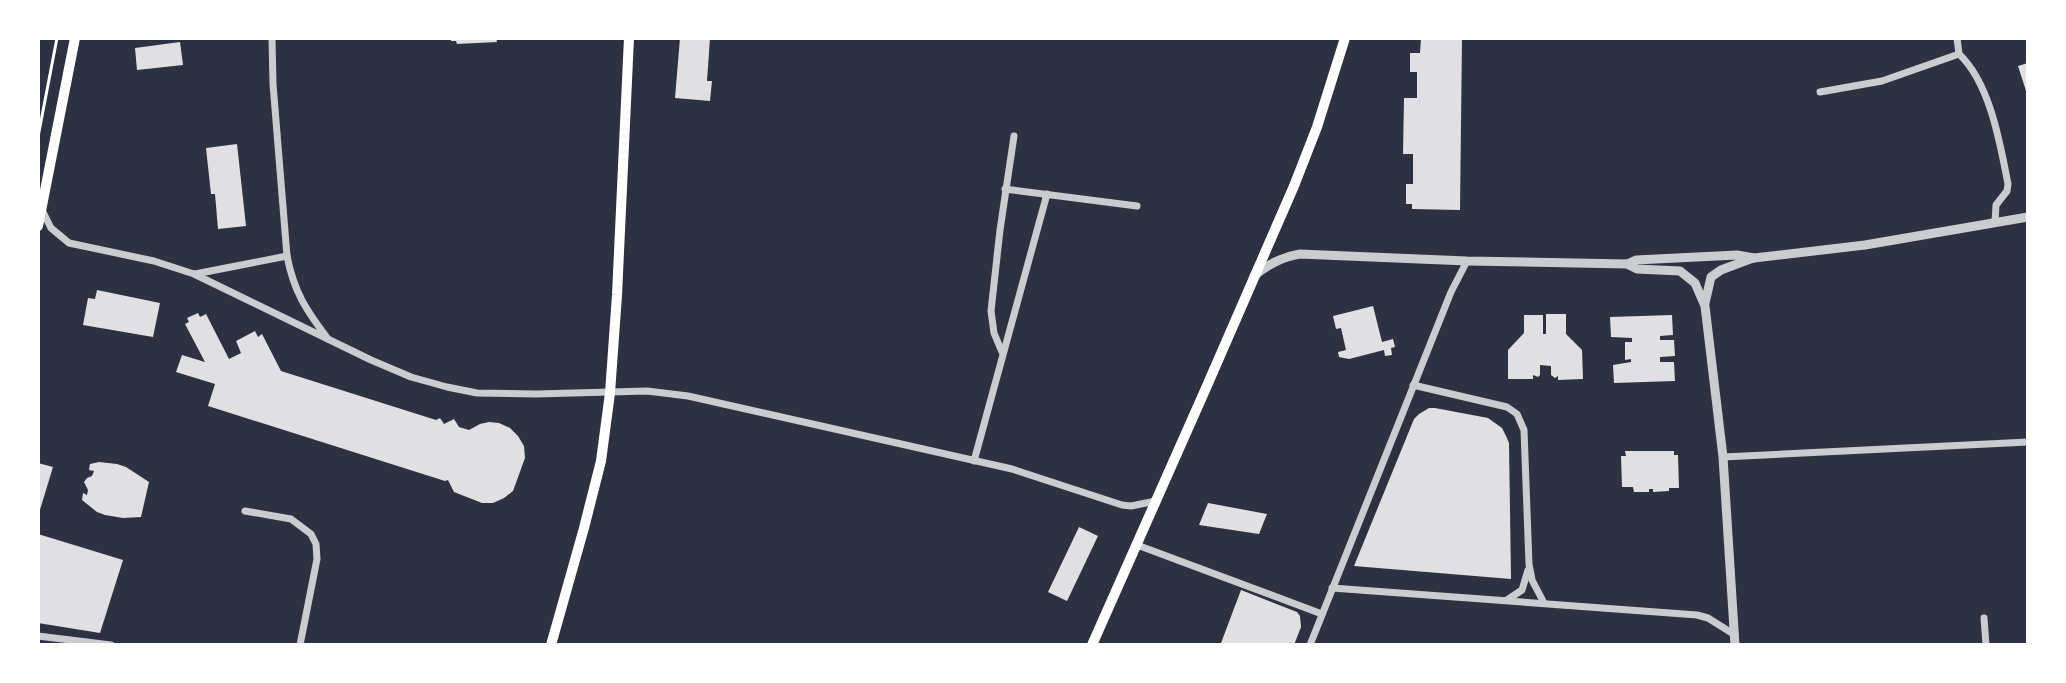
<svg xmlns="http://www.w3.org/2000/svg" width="2066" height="683" font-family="Montserrat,sans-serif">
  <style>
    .building { fill: #e0e0e3 }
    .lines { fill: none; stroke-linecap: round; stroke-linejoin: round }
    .path { stroke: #fff; stroke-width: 3 }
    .minor { stroke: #caccd0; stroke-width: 7 }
    .tertiary { stroke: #caccd0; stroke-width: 9 }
    .secondary { stroke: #fff; stroke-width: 10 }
  </style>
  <rect width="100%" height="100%" fill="#2d3142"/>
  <!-- building -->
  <g class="building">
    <polygon points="451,38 496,38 497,42 457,44 456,41 451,41"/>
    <polygon points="680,38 710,38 707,81 712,81 710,101 675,98"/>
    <polygon points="1421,38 1462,38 1460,210 1412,209 1412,204 1406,204 1406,184 1413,184 1413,154 1403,154 1404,98 1417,98 1417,72 1410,72 1410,53 1420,53"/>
    <polygon points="180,42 183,65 137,70 135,48"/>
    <polygon points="2028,63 2028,94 2027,94 2018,66"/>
    <polygon points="237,144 246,226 218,229 215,194 211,194 206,148"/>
    <polygon points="97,290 160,303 153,337 83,325 88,298 95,299"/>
    <polygon points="1373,306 1382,342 1393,339 1395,347 1391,348 1392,355 1385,356 1384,350 1349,359 1339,357 1338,352 1346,350 1341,328 1336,329 1333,316"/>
    <polygon points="198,313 200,317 206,314 229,359 241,353 236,341 255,331 258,337 262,334 281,371 436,420 440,418 444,424 454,419 459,427 469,430 480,424 489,422 499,423 510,428 518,436 524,446 525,458 513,491 504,498 493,503 482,503 454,492 448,480 445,481 426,475 208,406 215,384 176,372 182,355 205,362 185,324 189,322 187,318"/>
    <polygon points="1546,314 1566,314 1566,334 1582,350 1583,379 1558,380 1558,376 1555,378 1551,375 1551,366 1540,365 1540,375 1538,377 1533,375 1533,379 1508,379 1508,350 1524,333 1524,315 1543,315 1543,334 1546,334"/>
    <polygon points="1672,315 1673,335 1660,336 1660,340 1674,340 1675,356 1660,357 1660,362 1674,362 1675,381 1614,383 1613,365 1631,362 1631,359 1625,360 1625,342 1632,342 1632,338 1611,337 1610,317"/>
    <polygon points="1429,408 1435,408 1488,418 1502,428 1506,436 1509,443 1511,579 1354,566 1414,419 1419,414"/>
    <polygon points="1625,451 1674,451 1674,455 1678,455 1679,488 1669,488 1669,491 1653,492 1653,489 1649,489 1649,492 1634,492 1633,487 1622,487 1621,456 1626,456"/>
    <polygon points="99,462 117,464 126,467 149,482 141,517 123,518 105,515 97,512 82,500 83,493 87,495 88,490 84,482 87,478 92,476 94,471 89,470 90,464"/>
    <polygon points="38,463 53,467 39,513 38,513"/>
    <polygon points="1208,503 1267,514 1259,534 1199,525"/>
    <polygon points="1079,527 1098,536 1067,601 1048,592"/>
    <polygon points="38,534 123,560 100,633 38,623"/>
    <polygon points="1241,590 1297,612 1300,616 1301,627 1294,645 1227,645 1221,643"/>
  </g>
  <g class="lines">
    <!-- path -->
    <polyline class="path" points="38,137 57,38"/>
    <!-- minor -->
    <g class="minor">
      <path d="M272 38 273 84 287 256C294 292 306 310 328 339"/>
      <polyline points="1957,38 1959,54"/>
      <path d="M1959 54C1990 83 2000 143 2008 184L2007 191 1996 205 1995 222"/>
      <polyline points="1820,92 1882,81 1959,54"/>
      <polyline points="1005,189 1137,206"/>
      <polyline points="42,210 51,228 69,243 154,261 194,274 371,360 411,377 447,387 477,393 536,394 647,391 688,396 1012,469 1122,505 1131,506 1156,501"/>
      <polyline points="195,274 287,256"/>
      <polyline points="1002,352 994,333 991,311 1000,230 1014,136"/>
      <polyline points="1413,385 1507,407 1517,414 1524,430 1529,564 1532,580 1544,603"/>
      <polyline points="1723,457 2028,442"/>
      <polyline points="974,461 1047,194"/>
      <polyline points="245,511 291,519 311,534 316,544 317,559 300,645"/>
      <polyline points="1137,545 1322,614"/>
      <polyline points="1332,588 1697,615 1708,618 1735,635"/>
      <polyline points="1507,600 1522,590 1528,570"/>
      <polyline points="1984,618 1986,645"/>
      <polyline points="38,636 111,645"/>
      <polyline points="1310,645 1451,292 1467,261"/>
    </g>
    <!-- tertiary -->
    <g class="tertiary">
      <polyline points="1627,264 1637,269 1680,271 1695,283 1705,306 1723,457 1735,645"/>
      <path d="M1254 276C1269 264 1282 257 1300 254L1467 261 1627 264 1636 260 1737 255 1754 258 1865 245 2028 217"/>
      <polyline points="1705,303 1711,277 1721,270 1753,258"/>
    </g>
    <!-- secondary -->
    <g class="secondary">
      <polyline points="38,226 75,38"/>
      <polyline points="551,645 584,528 601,461 610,393 617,295 629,38"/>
      <polyline points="1092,645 1206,388 1294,186 1317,127 1345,38"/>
    </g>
  </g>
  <!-- border -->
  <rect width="2066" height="683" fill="none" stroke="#ffffff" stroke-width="80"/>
</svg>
